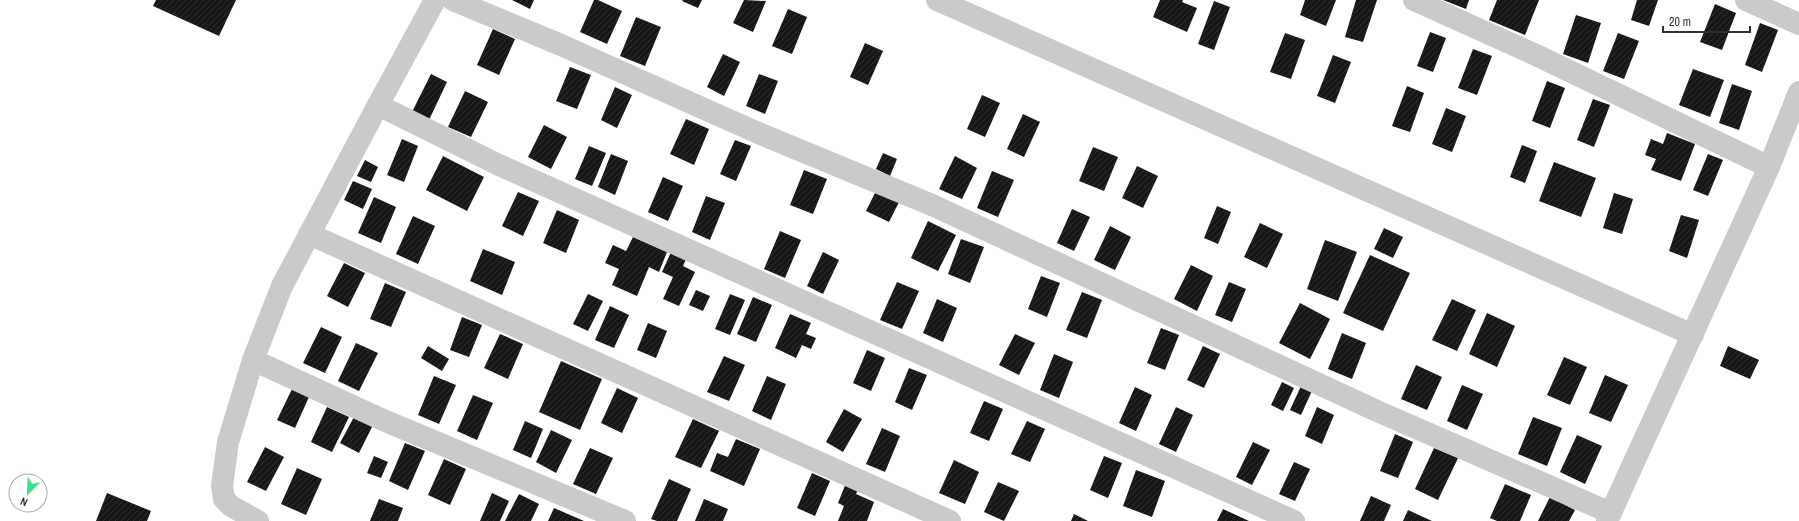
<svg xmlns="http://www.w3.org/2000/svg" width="1799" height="521" font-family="'Archivo Narrow',sans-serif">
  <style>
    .building { fill: url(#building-hatch) }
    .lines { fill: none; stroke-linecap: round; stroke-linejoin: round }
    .street { stroke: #cacaca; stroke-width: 22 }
  </style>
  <defs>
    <pattern id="building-hatch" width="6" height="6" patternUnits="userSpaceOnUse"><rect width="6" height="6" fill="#171717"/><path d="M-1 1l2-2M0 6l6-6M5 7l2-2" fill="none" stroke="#303030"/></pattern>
  </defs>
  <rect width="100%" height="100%" fill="#fff"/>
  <!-- building -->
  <g class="building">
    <polygon points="156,0 236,0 219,36 153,6"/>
    <polygon points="512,0 534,0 530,9"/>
    <polygon points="594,0 598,0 622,11 607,44 580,32"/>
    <polygon points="683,0 702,0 698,8 682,1"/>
    <polygon points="744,0 766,1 753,32 733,23"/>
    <polygon points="1160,0 1183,0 1182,2 1197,8 1187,32 1153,17"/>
    <polygon points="1305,0 1336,0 1326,26 1300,15"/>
    <polygon points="1356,0 1377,0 1363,42 1345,37"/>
    <polygon points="1443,0 1469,0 1466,9"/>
    <polygon points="1497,0 1539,0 1525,35 1489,20"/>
    <polygon points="1637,0 1658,0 1649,26 1631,20"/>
    <polygon points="1214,1 1230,7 1214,50 1198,44"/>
    <polygon points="1715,4 1736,13 1722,50 1700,42"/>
    <polygon points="788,9 807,17 792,54 772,46"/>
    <polygon points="1576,15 1601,23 1588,63 1563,54"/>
    <polygon points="636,17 661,27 645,66 620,56"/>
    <polygon points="1760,23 1778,30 1762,72 1745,65"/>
    <polygon points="493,29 515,39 499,75 477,65"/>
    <polygon points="1430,32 1446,38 1433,72 1417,66"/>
    <polygon points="1285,33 1305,40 1291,79 1270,72"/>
    <polygon points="1618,33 1639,41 1624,79 1603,71"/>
    <polygon points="865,43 883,51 868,85 850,77"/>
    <polygon points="1473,49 1492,56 1477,95 1458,88"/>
    <polygon points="723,54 740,62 724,96 707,87"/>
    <polygon points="1333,55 1351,62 1335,103 1317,96"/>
    <polygon points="570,67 591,75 577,109 556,101"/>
    <polygon points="1693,69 1724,80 1710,117 1679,105"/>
    <polygon points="431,74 447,82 429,120 412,112"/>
    <polygon points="759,74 778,81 765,114 746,106"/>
    <polygon points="1547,81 1565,88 1550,128 1532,121"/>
    <polygon points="1732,84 1752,91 1739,130 1719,123"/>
    <polygon points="1407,86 1424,93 1410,132 1392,126"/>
    <polygon points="615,87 632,95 617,128 601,120"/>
    <polygon points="465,91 488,102 471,137 448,127"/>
    <polygon points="982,95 1000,103 985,137 967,129"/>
    <polygon points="1593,99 1610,105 1594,147 1577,140"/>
    <polygon points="1446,108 1466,116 1452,152 1432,144"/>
    <polygon points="1023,114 1040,122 1024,157 1007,149"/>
    <polygon points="686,119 709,129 694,165 670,154"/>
    <polygon points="544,125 567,137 551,169 528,157"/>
    <polygon points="1667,133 1695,144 1681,181 1651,170 1656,159 1645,155 1651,139 1663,144"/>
    <polygon points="402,139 418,146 404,182 387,175"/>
    <polygon points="735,140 751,146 736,181 720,174"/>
    <polygon points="1522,145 1537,151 1525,183 1510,177"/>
    <polygon points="589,146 606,153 592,186 575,179"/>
    <polygon points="1093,147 1118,157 1104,191 1079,181"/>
    <polygon points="883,153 897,159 890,176 876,169"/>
    <polygon points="611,154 628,161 615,195 598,187"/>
    <polygon points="1708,154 1723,160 1708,196 1693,190"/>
    <polygon points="443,156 484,177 467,211 426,190"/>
    <polygon points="955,156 977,168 962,199 939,189"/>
    <polygon points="365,160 378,167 371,182 357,176"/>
    <polygon points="1554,162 1596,178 1581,217 1539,201"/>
    <polygon points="1137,166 1158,176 1143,208 1122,198"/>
    <polygon points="804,170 827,179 813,214 790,205"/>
    <polygon points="992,171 1014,180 998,217 977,208"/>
    <polygon points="663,177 683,186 668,221 648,212"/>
    <polygon points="353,181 372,189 363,209 344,200"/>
    <polygon points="876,191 899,202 889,222 866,211"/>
    <polygon points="518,192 539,201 523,236 502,226"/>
    <polygon points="1614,193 1633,199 1622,234 1603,228"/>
    <polygon points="706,196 725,203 710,240 692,232"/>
    <polygon points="374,197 396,207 381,243 358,233"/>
    <polygon points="1217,206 1231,212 1218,244 1204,238"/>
    <polygon points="1072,209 1090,217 1074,251 1057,243"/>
    <polygon points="557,210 579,220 566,253 543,243"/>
    <polygon points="1681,215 1699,220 1687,258 1669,251"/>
    <polygon points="413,216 435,226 418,264 396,254"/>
    <polygon points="928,221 956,235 938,271 911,258"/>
    <polygon points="1260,223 1283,234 1267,268 1244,257"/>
    <polygon points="1110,226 1131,237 1115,270 1094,260"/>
    <polygon points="1384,228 1403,237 1393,258 1374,249"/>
    <polygon points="780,231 801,240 785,278 764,269"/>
    <polygon points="633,237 667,252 659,272 649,267 637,296 612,285 619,269 605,263 613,245 626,251"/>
    <polygon points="961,239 984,247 970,283 948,274"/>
    <polygon points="1325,240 1357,252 1338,301 1307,289"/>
    <polygon points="483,249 515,262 502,295 470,281"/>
    <polygon points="672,250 687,257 683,266 695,272 679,306 663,299 673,277 662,272"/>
    <polygon points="823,252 839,260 823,294 807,286"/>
    <polygon points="1370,255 1410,273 1383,331 1343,313"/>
    <polygon points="344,263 365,273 348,307 327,296"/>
    <polygon points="1191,265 1213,276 1197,311 1174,299"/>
    <polygon points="1041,276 1060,283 1047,317 1028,309"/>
    <polygon points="897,282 919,291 902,329 880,320"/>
    <polygon points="1229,282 1246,289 1232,322 1215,315"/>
    <polygon points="385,283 406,292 391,327 370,319"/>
    <polygon points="696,290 710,296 703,311 689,305"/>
    <polygon points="1082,292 1102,300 1087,338 1066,330"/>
    <polygon points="588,294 603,301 588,331 573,324"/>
    <polygon points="730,294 745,300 730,335 715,329"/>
    <polygon points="753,297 772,305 756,342 737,334"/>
    <polygon points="937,299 957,308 943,342 923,333"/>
    <polygon points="1452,299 1476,310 1457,351 1432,340"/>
    <polygon points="1300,303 1330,319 1310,359 1279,343"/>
    <polygon points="610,306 629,315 614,348 595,340"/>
    <polygon points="1487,313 1515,326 1497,367 1469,354"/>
    <polygon points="790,314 811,323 806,334 816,338 811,349 802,345 796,358 775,348"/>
    <polygon points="462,317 482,325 469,357 450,350"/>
    <polygon points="648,323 667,331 656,358 637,350"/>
    <polygon points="321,327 342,337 325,373 303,363"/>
    <polygon points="1161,328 1179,335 1165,370 1147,363"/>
    <polygon points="1342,333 1366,343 1352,379 1328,369"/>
    <polygon points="500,334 523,344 508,379 484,368"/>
    <polygon points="1015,334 1035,343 1019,375 999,365"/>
    <polygon points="356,343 378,353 359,391 338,381"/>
    <polygon points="428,346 449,359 442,371 421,358"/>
    <polygon points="1203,346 1220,354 1204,388 1187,380"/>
    <polygon points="1728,346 1759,360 1750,379 1720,366"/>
    <polygon points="867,350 885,358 871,391 853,383"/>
    <polygon points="1054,354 1073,362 1059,398 1040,390"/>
    <polygon points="724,356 745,365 729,401 707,392"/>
    <polygon points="1564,357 1587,367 1570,405 1547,395"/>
    <polygon points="561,361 602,379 580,430 539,412"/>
    <polygon points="1416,365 1442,377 1427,410 1401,399"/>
    <polygon points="909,368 927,375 912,410 895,402"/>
    <polygon points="1605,375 1628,385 1611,422 1589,413"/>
    <polygon points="434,376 456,385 439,424 418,415"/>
    <polygon points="767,376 786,384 771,420 752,411"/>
    <polygon points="1282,382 1294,388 1283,411 1271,405"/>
    <polygon points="1462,385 1483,394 1467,430 1447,421"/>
    <polygon points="1301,386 1312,391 1301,415 1290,410"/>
    <polygon points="1135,387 1152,395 1136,431 1119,423"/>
    <polygon points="617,388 638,398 622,433 601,423"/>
    <polygon points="292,389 309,397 295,428 277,420"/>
    <polygon points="473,395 493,403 477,440 457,431"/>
    <polygon points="984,401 1003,409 989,441 970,433"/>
    <polygon points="327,407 349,417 332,452 311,442"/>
    <polygon points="1176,407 1193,415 1176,452 1159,444"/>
    <polygon points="1317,407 1334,415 1322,444 1305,436"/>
    <polygon points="844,409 862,419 843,452 826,442"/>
    <polygon points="355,415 373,425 359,453 340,443"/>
    <polygon points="1533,417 1562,428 1547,466 1518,454"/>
    <polygon points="693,419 719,431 701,468 675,457"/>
    <polygon points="525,421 543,429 531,458 513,450"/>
    <polygon points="1027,421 1045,429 1030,462 1011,454"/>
    <polygon points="882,428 900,436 885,472 866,464"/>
    <polygon points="551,430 572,440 556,473 536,462"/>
    <polygon points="1395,434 1413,442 1398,478 1380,471"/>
    <polygon points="1577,435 1602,446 1585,484 1560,472"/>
    <polygon points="736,439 760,449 744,486 710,471 717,453 728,457"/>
    <polygon points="1253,442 1270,450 1252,485 1236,477"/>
    <polygon points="405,443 425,451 408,490 389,481"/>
    <polygon points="265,447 284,457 266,491 247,482"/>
    <polygon points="590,448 613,458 596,494 573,484"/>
    <polygon points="1434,448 1458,458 1438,500 1415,489"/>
    <polygon points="374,456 388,462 381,478 367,473"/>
    <polygon points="1104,456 1122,463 1108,498 1090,490"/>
    <polygon points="444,459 466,469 450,505 428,495"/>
    <polygon points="954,460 979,472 965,504 939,493"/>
    <polygon points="1294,462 1310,469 1295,501 1279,494"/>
    <polygon points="297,468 322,479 306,515 281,504"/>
    <polygon points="1136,470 1165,481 1152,517 1123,506"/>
    <polygon points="812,473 830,481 815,516 797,508"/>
    <polygon points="669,479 691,489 677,521 657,521 651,519"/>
    <polygon points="998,482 1019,491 1004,521 984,512"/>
    <polygon points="846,483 859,488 856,494 874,502 867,521 838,521 844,506 838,503"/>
    <polygon points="1505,484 1531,495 1520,521 1497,521 1490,518"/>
    <polygon points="107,493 151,511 147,521 96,521"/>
    <polygon points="492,493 509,501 500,521 480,521"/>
    <polygon points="519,494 539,504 531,521 505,521"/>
    <polygon points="1371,496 1391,505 1384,521 1360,521"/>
    <polygon points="1550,497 1575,510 1569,521 1538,521"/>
    <polygon points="379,499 403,508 398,521 370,521"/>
    <polygon points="704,499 728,509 723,521 695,521"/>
    <polygon points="554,508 584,521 548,521"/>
    <polygon points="1223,509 1249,521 1217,521"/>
    <polygon points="1408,510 1432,521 1403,521"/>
    <polygon points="1074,514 1088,521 1071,521"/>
  </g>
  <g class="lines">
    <!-- street -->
    <g class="street">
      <polyline points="435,0 378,105 499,165 1294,521"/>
      <polyline points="453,0 561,45 756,132 932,205 1377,411 1611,513"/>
      <polyline points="937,0 1693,335"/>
      <polyline points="1414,0 1536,55 1769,167"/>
      <polyline points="1746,0 1799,24"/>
      <polyline points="309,234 950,521"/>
      <polyline points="253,360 383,420 625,521"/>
      <polyline points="258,521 231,506 224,499 222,486 228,442 253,360 282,286 378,105"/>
      <polyline points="1607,521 1769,167 1799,92"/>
    </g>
  </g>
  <!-- north arrow -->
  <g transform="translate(28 493) rotate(204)"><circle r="19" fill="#ffffff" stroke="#acacac"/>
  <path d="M0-3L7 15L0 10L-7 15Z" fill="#39e08d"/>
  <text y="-6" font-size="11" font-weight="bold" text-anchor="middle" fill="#303030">N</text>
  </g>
  <!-- scale -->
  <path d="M1663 26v6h87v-6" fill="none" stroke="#303030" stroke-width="2"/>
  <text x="1669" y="26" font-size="12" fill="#303030" stroke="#ffffff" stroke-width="3" paint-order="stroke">20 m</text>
</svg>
